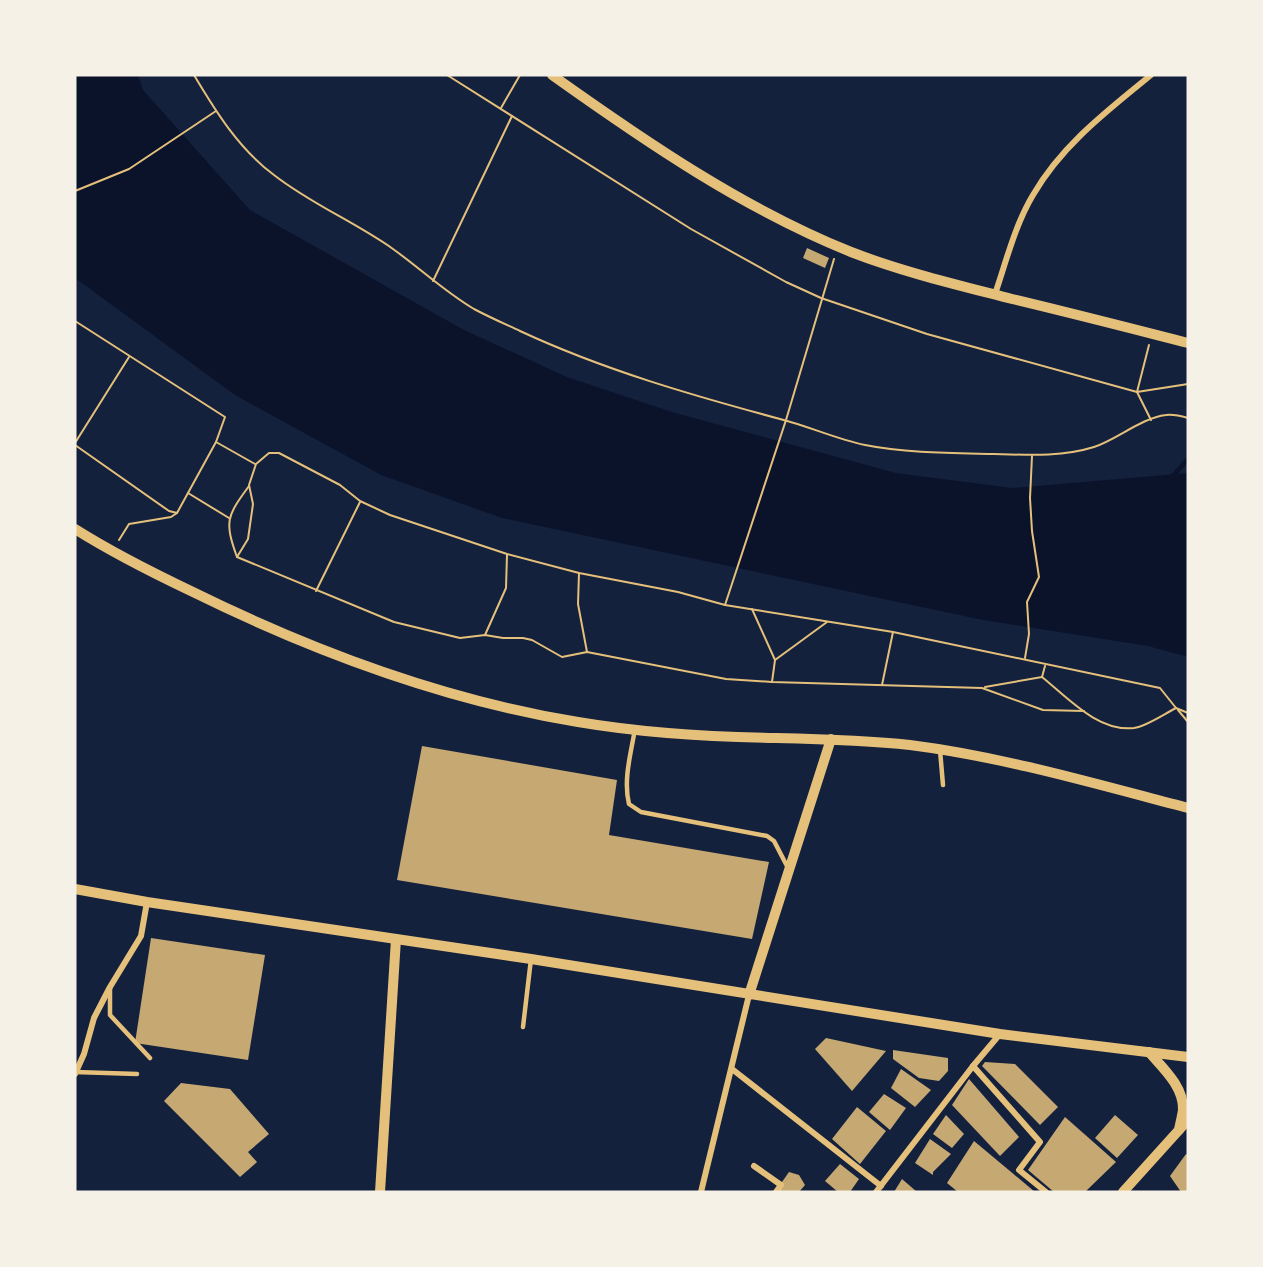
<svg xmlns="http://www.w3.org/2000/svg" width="1263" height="1267" font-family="Spectral,serif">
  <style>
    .water { fill: #0b132b }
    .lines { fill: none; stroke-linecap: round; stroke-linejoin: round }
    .stream { stroke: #0b132b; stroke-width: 4.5 }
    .building { fill: #c6a872 }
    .path { stroke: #e5c07b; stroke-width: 2 }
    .service { stroke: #e5c07b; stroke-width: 4.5 }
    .minor { stroke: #e5c07b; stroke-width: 6 }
    .tertiary { stroke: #e5c07b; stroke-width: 10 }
  </style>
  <rect width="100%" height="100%" fill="#14213d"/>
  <!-- water -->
  <polygon class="water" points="75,75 138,75 143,90 250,210 464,330 567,377 672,412 896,473 1013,488 1188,473 1188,657 1148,646 983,620 502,518 381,475 235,395 75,278"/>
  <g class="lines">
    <!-- stream -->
    <polyline class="stream" points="1172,477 1188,459"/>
  </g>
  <!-- building -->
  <g class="building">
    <polygon points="807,248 829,258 825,268 803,258"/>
    <polygon points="422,746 617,780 609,835 769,862 752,939 397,880"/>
    <polygon points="151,938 265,955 248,1060 135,1043"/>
    <polygon points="826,1038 886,1051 852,1091 815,1049"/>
    <polygon points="893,1050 948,1058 948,1071 939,1081 919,1078 893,1059"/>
    <polygon points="985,1062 1015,1064 1058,1107 1040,1125 982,1066"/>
    <polygon points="901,1069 931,1090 915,1107 891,1088"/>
    <polygon points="969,1079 1019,1137 1000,1156 952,1105"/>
    <polygon points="181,1083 230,1089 269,1134 248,1152 257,1162 240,1177 164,1101"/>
    <polygon points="884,1094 906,1108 890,1130 869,1112"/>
    <polygon points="857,1107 886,1131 860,1164 832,1139"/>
    <polygon points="946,1115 964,1134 952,1148 933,1134"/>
    <polygon points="1115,1115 1138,1135 1117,1158 1095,1138"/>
    <polygon points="1065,1117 1116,1162 1085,1192 1054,1192 1028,1170"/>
    <polygon points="930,1139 951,1154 933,1172 933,1175 915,1163"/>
    <polygon points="974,1141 1035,1192 958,1192 947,1183"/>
    <polygon points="1186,1154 1188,1156 1188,1192 1181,1192 1170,1176"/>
    <polygon points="840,1164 859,1179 850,1192 838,1192 825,1181"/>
    <polygon points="789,1172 799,1175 805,1185 799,1192 775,1192"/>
    <polygon points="902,1179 917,1192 894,1192"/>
  </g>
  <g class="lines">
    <!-- path -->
    <g class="path">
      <path d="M194 75C216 112 239 149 274 175 311 204 355 222 393 249 421 269 445 292 474 309 489 317 505 324 520 331 604 370 691 395 780 419 808 426 836 439 865 445 905 453 954 453 994 454 1028 455 1062 457 1094 447 1118 439 1141 418 1166 415 1173 414 1181 416 1188 418"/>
      <polyline points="447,75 691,229 786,282 821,298 927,334 1137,392 1151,420"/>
      <polyline points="501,108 520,75"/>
      <polyline points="75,191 129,169 216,111"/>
      <polyline points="433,281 512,116"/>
      <polyline points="75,321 225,417 216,442 177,513 169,511 75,445"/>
      <polyline points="1149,345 1137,392 1188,384"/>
      <polyline points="216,442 255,464"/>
      <polyline points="75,443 129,357"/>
      <polyline points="188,493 229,518"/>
      <polyline points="119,540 129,524 171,517 177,513"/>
      <path d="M237 557C224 521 227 516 249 486"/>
      <polyline points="579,573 578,604 587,652"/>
      <polyline points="316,591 360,502"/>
      <polyline points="725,605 786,420 834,259"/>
      <polyline points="752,609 775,660 827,622"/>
      <polyline points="485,635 506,588 507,555"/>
      <polyline points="1025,658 1029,634 1027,602 1039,577 1032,531 1030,498 1032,456"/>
      <path d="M1042 677C1068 698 1098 732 1134 728 1147 726 1164 714 1176 708"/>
      <polyline points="772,682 775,660"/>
      <polyline points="882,685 893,632"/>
      <polyline points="985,687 1042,677 1045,666"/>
      <polyline points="1178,710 1188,722"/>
      <polyline points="1084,711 1043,710 982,688 772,682 726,679 587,652 562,657 532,640 523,638 503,638 485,635 460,638 394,622 237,557 248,539 253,504 249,485 256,464 269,453 279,453 340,485 360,501 390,515 507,554 579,573 678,592 725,605 893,632 1160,688 1176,708 1188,713"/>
    </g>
    <!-- service -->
    <g class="service">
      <path d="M635 729C631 753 623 780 629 804L641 812 767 836 774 841 787 866"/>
      <polyline points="940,750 943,785"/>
      <polyline points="110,989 110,1015 150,1058"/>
      <polyline points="523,1027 531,959"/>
      <polyline points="75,1072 137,1074"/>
    </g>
    <!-- minor -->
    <g class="minor">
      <path d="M995 294C1006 262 1015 225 1033 195 1062 145 1107 111 1151 75"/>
      <polyline points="973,1066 1040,1142 1019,1170 1046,1192"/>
      <polyline points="732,1069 881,1186"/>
      <polyline points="75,1074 84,1054 94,1018 110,987 141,936 147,902"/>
      <polyline points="754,1166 781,1185 776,1192"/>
      <polyline points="701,1192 749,995"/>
      <polyline points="876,1192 973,1066 1000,1034"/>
    </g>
    <!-- tertiary -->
    <g class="tertiary">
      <path d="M552 75C646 142 744 209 851 252 903 272 958 285 1012 299 1071 313 1129 328 1188 343"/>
      <path d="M75 529C113 553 153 573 193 592 315 652 444 700 578 722 643 733 710 737 776 738 821 739 865 740 910 745 1004 757 1096 784 1188 808"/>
      <polyline points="75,889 147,902 531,959 1000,1034 1188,1057"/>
      <polyline points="749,995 831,739"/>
      <path d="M1149 1052C1163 1068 1184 1087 1183 1110 1182 1117 1180 1124 1179 1130"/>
      <polyline points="380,1192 396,939"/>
      <polyline points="1123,1192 1188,1120"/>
    </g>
  </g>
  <!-- border -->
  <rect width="1263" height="1267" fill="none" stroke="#f6f1e7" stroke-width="153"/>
</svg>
